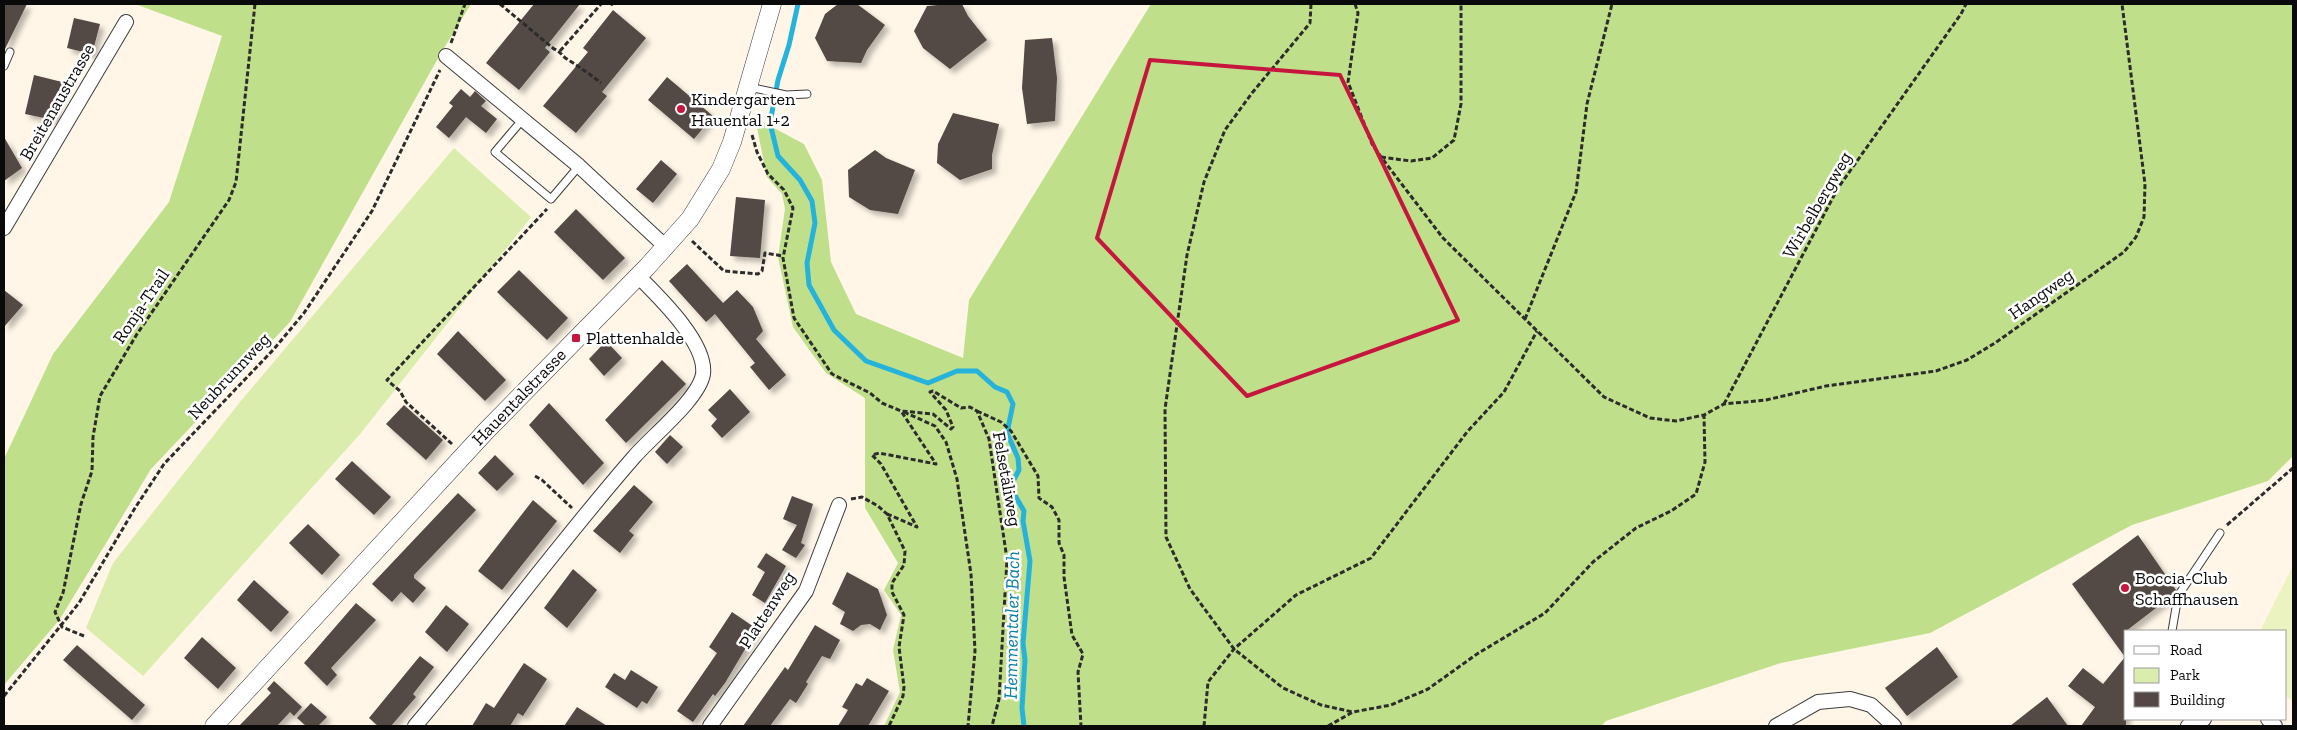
<svg xmlns="http://www.w3.org/2000/svg" width="2297" height="730" font-family="'Zilla Slab',serif">
  <style>
    .green { fill: #daedad }
    .forest { fill: #c0df8b }
    .pitch { fill: #ebf3c0 }
    .lines { fill: none; stroke-linecap: round; stroke-linejoin: round }
    .stream { stroke: #25b3db; stroke-width: 5 }
    .building { fill: #534845; filter: url(#shadow) }
    .service-casing { stroke: #3d3d3d; stroke-width: 9 }
    .minor-casing { stroke: #3d3d3d; stroke-width: 16 }
    .tertiary-casing { stroke: #3d3d3d; stroke-width: 19 }
    .path { stroke: #2c2c2c; stroke-width: 3; stroke-dasharray: 5 2.5; stroke-linecap: butt }
    .service { stroke: #fff; stroke-width: 7 }
    .minor { stroke: #fff; stroke-width: 14 }
    .tertiary { stroke: #fff; stroke-width: 18 }
    .marked { fill: none; stroke: #c6163e; stroke-width: 4; stroke-linejoin: round }
    .poi-dot { fill: #c6163e; stroke: #fff; stroke-width: 2 }
    .labels { text-anchor: middle; stroke-width: 5; stroke-linejoin: round; paint-order: stroke }
    .poi-label { font-size: 18px; fill: #0a0a0a; stroke: #fff; text-anchor: start }
    .street-label { font-size: 18px; fill: #0a0a0a; stroke: #fff }
    .water-label { font-size: 19px; font-style: italic; fill: #097ea6; stroke: #fff }
  </style>
  <defs>
    <filter id="shadow"><feDropShadow dx="4.5" dy="4.5" stdDeviation="2.5" flood-color="#0004"/></filter>
  </defs>
  <rect width="100%" height="100%" fill="#fff6e7"/>
  <!-- green -->
  <polygon class="green" points="454,148 531,217 361,433 143,676 86,628 113,563 240,402"/>
  <!-- forest -->
  <g class="forest">
    <polygon points="135,4 471,4 441,53 290,322 151,469 60,619 4,685 4,459 53,354 169,202 222,36"/>
    <polygon points="1151,4 2293,4 2293,456 2268,481 2132,525 1930,633 1781,663 1606,721 1601,726 884,726 900,692 893,650 901,615 884,590 898,563 865,508 865,398 826,373 793,327 778,257 785,209 782,194 767,177 755,118 804,144 822,180 831,262 856,314 963,358 969,300"/>
  </g>
  <!-- pitch -->
  <polygon class="pitch" points="2293,566 2293,701 2286,696 2286,631 2260,631"/>
  <g class="lines">
    <!-- stream -->
    <polyline class="stream" points="798,4 789,45 778,80 770,123 778,156 800,180 812,201 815,223 807,263 809,285 834,330 866,361 928,383 957,371 977,371 995,387 1007,392 1013,404 1007,433 1018,458 1019,470 1010,487 1024,511 1023,521 1030,561 1023,643 1025,660 1022,708 1024,726"/>
  </g>
  <!-- building -->
  <g class="building">
    <polygon points="4,4 27,4 4,51"/>
    <polygon points="534,4 580,4 545,48 550,52 519,90 486,63"/>
    <polygon points="838,4 857,4 885,25 867,50 861,63 827,61 815,38 825,14"/>
    <polygon points="948,4 962,4 968,16 987,40 950,69 923,48 914,31 927,6"/>
    <polygon points="613,10 646,38 602,92 607,96 576,133 543,106 588,52 583,48"/>
    <polygon points="74,18 100,24 92,54 67,48"/>
    <polygon points="1052,38 1057,78 1055,121 1027,124 1022,88 1025,40"/>
    <polygon points="34,75 62,82 54,120 25,114"/>
    <polygon points="667,77 713,116 694,139 648,100"/>
    <polygon points="461,89 470,97 475,91 486,101 481,106 497,119 486,133 466,117 449,138 436,127 453,106 449,103"/>
    <polygon points="953,113 999,124 992,155 992,169 960,180 937,163 938,144"/>
    <polygon points="4,137 22,168 4,181"/>
    <polygon points="875,150 886,158 915,170 898,214 870,210 849,197 848,170"/>
    <polygon points="661,160 677,174 653,203 636,189"/>
    <polygon points="736,197 765,200 760,258 730,256"/>
    <polygon points="576,209 625,258 603,280 554,232"/>
    <polygon points="687,264 723,303 737,290 753,307 763,331 756,339 786,375 769,390 750,367 755,363 715,314 706,322 669,281"/>
    <polygon points="519,270 568,318 547,340 497,292"/>
    <polygon points="4,290 23,305 4,327"/>
    <polygon points="458,331 506,380 485,401 437,354"/>
    <polygon points="606,341 622,358 604,376 589,359"/>
    <polygon points="662,360 686,384 626,443 605,420"/>
    <polygon points="730,389 750,412 722,438 711,426 717,419 708,410"/>
    <polygon points="549,403 604,463 583,485 529,425"/>
    <polygon points="404,405 443,440 426,460 386,424"/>
    <polygon points="670,435 683,447 667,464 655,452"/>
    <polygon points="495,455 514,474 497,491 478,473"/>
    <polygon points="352,461 391,497 374,515 335,479"/>
    <polygon points="634,485 653,502 629,531 634,535 620,553 593,531"/>
    <polygon points="458,493 476,510 414,575 414,578 426,588 413,603 401,592 392,602 372,584"/>
    <polygon points="792,496 813,504 801,543 805,545 796,558 782,550 797,525 783,519"/>
    <polygon points="533,500 557,521 502,590 478,571"/>
    <polygon points="308,524 340,555 322,575 289,543"/>
    <polygon points="2138,535 2176,590 2173,595 2126,631 2126,726 2081,726 2095,707 2068,686 2083,668 2103,684 2125,657 2072,584"/>
    <polygon points="766,553 786,566 765,603 752,595 765,572 757,567"/>
    <polygon points="573,569 597,590 567,628 544,608"/>
    <polygon points="847,572 878,589 887,615 880,630 870,624 861,625 853,631 840,624 845,612 832,604"/>
    <polygon points="254,580 289,612 271,632 237,600"/>
    <polygon points="356,603 376,620 331,668 337,675 327,686 304,663"/>
    <polygon points="446,605 469,624 447,652 425,632"/>
    <polygon points="732,612 757,629 725,683 715,696 713,694 693,722 677,711 717,653 709,647"/>
    <polygon points="815,625 840,640 830,659 822,656 806,682 808,684 796,703 790,699 770,726 743,726 785,667 788,670"/>
    <polygon points="202,637 236,668 218,689 184,658"/>
    <polygon points="77,645 145,705 132,720 63,660"/>
    <polygon points="1937,647 1958,677 1907,716 1885,688"/>
    <polygon points="420,656 434,667 413,694 416,697 391,726 378,726 369,718"/>
    <polygon points="524,663 547,679 523,716 518,713 510,726 472,726 486,703 494,708"/>
    <polygon points="631,670 658,687 647,704 642,701 637,708 605,687 614,673 625,680"/>
    <polygon points="867,678 889,691 868,726 838,726 848,710 842,707 856,683 862,686"/>
    <polygon points="274,681 302,707 294,716 290,712 277,726 239,726 271,693 267,689"/>
    <polygon points="2047,697 2068,726 2010,726"/>
    <polygon points="311,703 327,717 318,726 306,726 297,718"/>
    <polygon points="577,707 607,726 564,726"/>
  </g>
  <g class="lines">
    <defs>
      <g id="service">
        <polyline points="4,66 10,52"/>
        <polyline points="749,87 786,95 807,94"/>
        <polyline points="523,119 495,152 551,199 579,166"/>
        <polyline points="2172,631 2178,596 2220,533"/>
      </g>
      <g id="minor">
        <polyline points="446,56 579,166 666,247"/>
        <polyline points="4,228 126,22"/>
        <polyline points="2268,719 2275,726"/>
        <path d="M415 726C490 638 558 544 634 457 652 436 699 399 703 374 707 343 659 297 638 276"/>
        <polyline points="710,726 806,591 839,505"/>
        <polyline points="1776,726 1818,702 1850,699 1871,705 1894,726"/>
        <polyline points="2188,726 2204,719"/>
      </g>
      <polyline id="tertiary" points="214,726 487,430 647,267 690,219 721,169 732,142 772,4"/>
    </defs>
    <!-- service casing -->
    <use href="#service" class="service-casing"/>
    <!-- minor casing -->
    <use href="#minor" class="minor-casing"/>
    <!-- tertiary casing -->
    <use href="#tertiary" class="tertiary-casing"/>
    <!-- path -->
    <g class="path">
      <path d="M500 4 554 49C560 51 562 56 567 59 579 67 590 74 601 83"/>
      <polyline points="611,4 613,5"/>
      <polyline points="1311,4 1310,23 1252,93 1225,130 1204,182 1187,255 1165,409 1166,537 1190,589 1234,649 1283,688 1321,705 1353,712"/>
      <polyline points="1355,4 1358,13 1348,82 1372,144 1381,157 1443,238 1604,397 1650,418 1676,421 1704,415 1724,404 1766,400 1826,386 1936,371 1967,360 1995,343 2124,252 2136,237 2144,217 2145,184 2122,4"/>
      <polyline points="451,43 465,4"/>
      <polyline points="560,51 601,4"/>
      <polyline points="752,135 757,152 768,174 784,190 793,208 783,258 794,318 832,374 870,393 882,403 901,411 933,414 951,429 953,427 946,410 930,392 933,391 961,408 970,407 977,411 989,439 1007,559 999,699 992,726"/>
      <polyline points="1381,157 1411,161 1432,158 1454,140 1461,104 1461,4"/>
      <polyline points="692,241 724,271 758,274 762,271 765,253 783,256"/>
      <polyline points="1525,319 1576,192 1587,104 1612,4"/>
      <polyline points="1724,404 1838,188 1961,14 1966,4"/>
      <polyline points="977,411 1001,422 1011,431 1038,476 1039,498 1052,507 1059,520 1059,543 1064,555 1064,577 1072,635 1083,654 1078,672 1081,726"/>
      <polyline points="904,412 935,426 946,442 957,479 971,574 975,651 968,726"/>
      <polyline points="452,444 406,402 400,391 387,380 547,209"/>
      <polyline points="535,476 542,480 572,508"/>
      <polyline points="851,499 862,497 878,506 887,514 905,551 904,565 892,583 892,592 904,615 899,647 904,687 903,696 889,726"/>
      <polyline points="887,514 917,527 881,464 872,455 879,453 936,464 901,411"/>
      <polyline points="2227,525 2293,468"/>
      <polyline points="84,636 62,627 55,612 63,593 81,504 92,471 93,437 100,396 137,334 229,200 236,182 255,4"/>
      <polyline points="4,696 79,603 135,508 164,464 274,349 304,313 372,211 440,70"/>
      <polyline points="1204,726 1208,682 1234,649 1296,595 1371,558 1467,432 1504,392 1537,331"/>
      <polyline points="1328,726 1353,712 1391,705 1428,689 1477,654 1545,613 1593,562 1636,528 1671,511 1696,494 1705,462 1704,415"/>
    </g>
    <!-- service -->
    <use href="#service" class="service"/>
    <!-- minor -->
    <use href="#minor" class="minor"/>
    <!-- tertiary -->
    <use href="#tertiary" class="tertiary"/>
  </g>
  <!-- marked area -->
  <path class="marked" d="M1150 60 1340 75 1458 320 1247 396 1097 238Z"/>
  <!-- markers -->
  <g class="poi-dot">
    <circle cx="681" cy="109" r="5"/>
    <rect x="571" y="333" width="10" height="10" rx="2.5"/>
    <circle cx="2125" cy="588" r="5"/>
  </g>
  <g class="labels">
    <!-- poi labels -->
    <g class="poi-label">
      <text x="691" y="105">Kindergarten<tspan x="691" dy="21">Hauental 1+2</tspan></text>
      <text x="586" y="344">Plattenhalde</text>
      <text x="2135" y="584">Boccia-Club<tspan x="2135" dy="21">Schaffhausen</tspan></text>
    </g>
    <!-- street labels -->
    <g class="street-label">
      <text transform="translate(57 102) rotate(-60)" y="6">Breitenaustrasse</text>
      <text transform="translate(1817 205) rotate(-60)" y="6">Wirbelbergweg</text>
      <text transform="translate(2041 294) rotate(-35)" y="6">Hangweg</text>
      <text transform="translate(141 306) rotate(-56)" y="6">Ronja-Trail</text>
      <text transform="translate(229 376) rotate(-47)" y="6">Neubrunnweg</text>
      <text transform="translate(519 397) rotate(-46)" y="6">Hauentalstrasse</text>
      <text transform="translate(1007 479) rotate(80)" y="6">Felsetäliweg</text>
      <text transform="translate(767 610) rotate(-57)" y="6">Plattenweg</text>
    </g>
    <!-- water labels -->
    <g class="water-label">
      <text transform="translate(1011 625) rotate(-89)" y="7">Hemmentaler Bach</text>
    </g>
  </g>
  <!-- border -->
  <rect width="2297" height="730" fill="none" stroke="#0a0a0a" stroke-width="10"/>
  <!-- legend -->
  <rect x="2124" y="630" width="162" height="90" fill="#ffffff" stroke="#9d9d9d"/>
  <rect x="2134" y="646" width="25" height="8" fill="#ffffff" stroke="#9d9d9d"/>
  <text x="2170" y="655" font-size="15" fill="#0a0a0a">Road</text>
  <rect x="2134" y="668" width="25" height="15" fill="#daedad" stroke="#9d9d9d"/>
  <text x="2170" y="680" font-size="15" fill="#0a0a0a">Park</text>
  <rect x="2134" y="692" width="25" height="15" fill="#534845" stroke="#9d9d9d"/>
  <text x="2170" y="705" font-size="15" fill="#0a0a0a">Building</text>
</svg>
